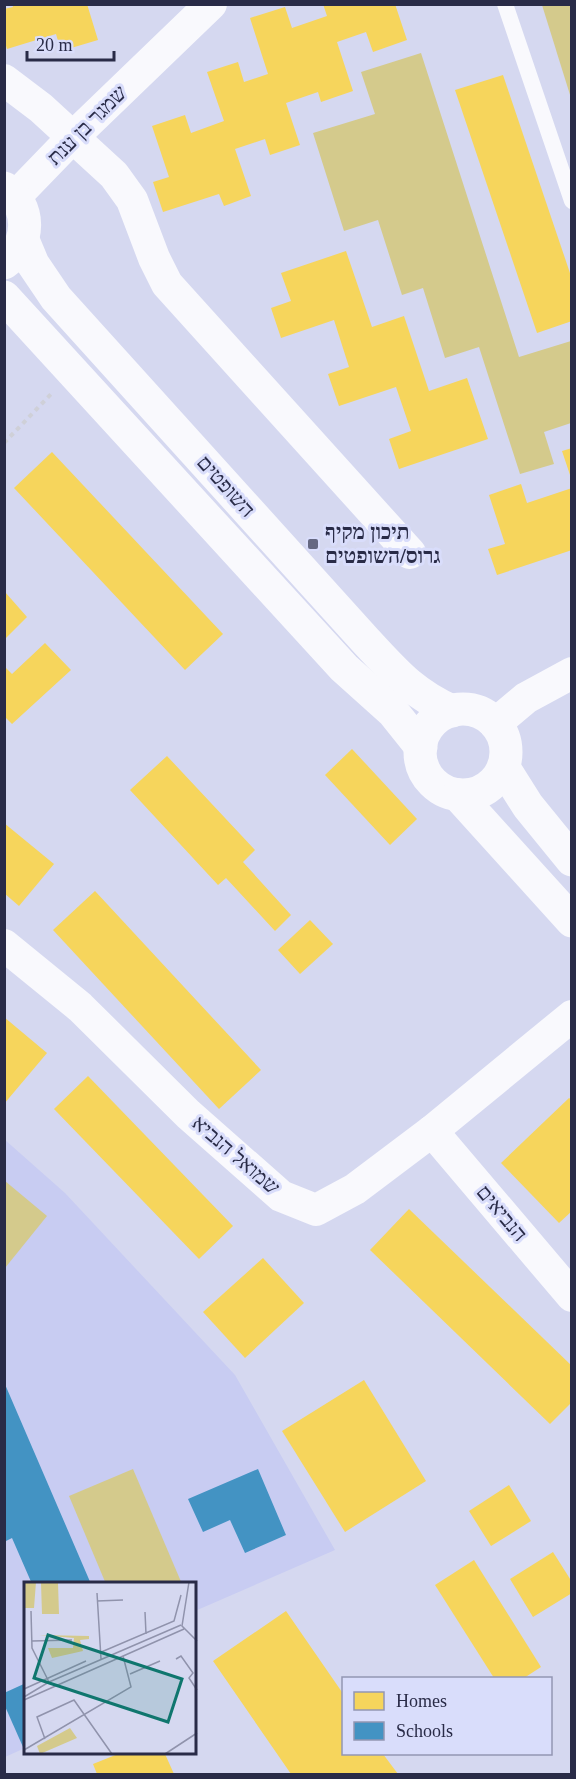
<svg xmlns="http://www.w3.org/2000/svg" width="576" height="1779" font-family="'Times New Roman',Heebo,serif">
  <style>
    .built { fill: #c8ccf2 }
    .green { fill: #d4ca8c }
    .homes { fill: #f6d55c }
    .schools { fill: #4393c3 }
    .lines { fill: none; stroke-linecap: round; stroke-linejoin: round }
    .path { stroke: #cfd0d8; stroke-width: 4; stroke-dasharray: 4.5 4.5; stroke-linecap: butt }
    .service { stroke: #f9f9fd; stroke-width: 16 }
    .minor { stroke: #f9f9fd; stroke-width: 32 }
    .tertiary { stroke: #f9f9fd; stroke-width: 33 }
    .poi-dot { fill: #656882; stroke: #d9ddfb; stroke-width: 2 }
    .labels { text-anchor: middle; stroke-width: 6; stroke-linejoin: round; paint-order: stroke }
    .street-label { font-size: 21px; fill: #292b47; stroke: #d9ddfb }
    .poi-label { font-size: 21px; font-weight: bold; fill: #292b47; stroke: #d9ddfb; text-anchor: start }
    .inset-road { fill: none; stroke: #9093ac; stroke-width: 1.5 }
    .view { fill: #0f766e; fill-opacity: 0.15; stroke: #0f766e; stroke-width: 3 }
    .inset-edge { fill: none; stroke: #292b47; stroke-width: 3 }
  </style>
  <rect width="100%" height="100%" fill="#d5d8f0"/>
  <!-- built -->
  <polygon class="built" points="4,1139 65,1193 235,1375 335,1550 195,1611 195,1584 26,1584 25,1748 5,1757"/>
  <!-- green -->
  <g class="green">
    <polygon points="542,5 571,5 571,98"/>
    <polygon points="421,53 519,357 571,341 571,423 544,432 554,464 520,474 479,347 445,358 423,288 402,295 378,220 344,231 313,133 375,114 361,72"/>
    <polygon points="5,1181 47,1216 5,1268"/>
    <polygon points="133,1469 182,1584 106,1584 69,1496"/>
  </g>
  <!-- homes -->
  <g class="homes">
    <polygon points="12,4 87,4 98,40 61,51 56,34 7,49 4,39 4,9 13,7"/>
    <polygon points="323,4 395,4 407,40 373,52 366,32 337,42 353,91 321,102 318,92 286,103 300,145 270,155 265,139 235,149 251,196 224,206 219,194 163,212 153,182 169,177 152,126 185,115 191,133 224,121 207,72 238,62 244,82 268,74 250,18 285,7 292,28 327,16"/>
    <polygon points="503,75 572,279 572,321 537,333 455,90"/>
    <polygon points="346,251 372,327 404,316 429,391 467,378 488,439 399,469 389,439 411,431 396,387 339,406 328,374 349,367 334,320 281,338 271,308 291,301 281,273"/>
    <polygon points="572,448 572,478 571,478 562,451"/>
    <polygon points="52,452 223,634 185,670 14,488"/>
    <polygon points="521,484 527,503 572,488 572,550 497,575 488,549 505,544 489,495"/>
    <polygon points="5,592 27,617 5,639"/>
    <polygon points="45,643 71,670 12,724 4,716 4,666 12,674"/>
    <polygon points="352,749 417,819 390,845 325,775"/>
    <polygon points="167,756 255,850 243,862 291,915 275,931 226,878 218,885 130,790"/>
    <polygon points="4,823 54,864 19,906 4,893"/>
    <polygon points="95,891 261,1070 219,1109 53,930"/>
    <polygon points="310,920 333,944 300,974 278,950"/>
    <polygon points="4,1017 47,1053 4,1104"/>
    <polygon points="88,1076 233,1226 199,1259 54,1109"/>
    <polygon points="569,1098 572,1100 572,1211 559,1223 501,1163"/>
    <polygon points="409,1209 572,1366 572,1402 550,1424 370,1250"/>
    <polygon points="263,1258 304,1303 245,1358 203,1312"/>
    <polygon points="364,1380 426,1481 345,1532 282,1431"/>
    <polygon points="509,1485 531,1521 491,1546 469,1511"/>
    <polygon points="553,1552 572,1582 572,1593 533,1617 510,1579"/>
    <polygon points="474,1560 541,1667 524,1678 494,1678 435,1585"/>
    <polygon points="286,1611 344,1695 344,1754 383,1754 398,1774 291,1774 213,1661"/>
    <polygon points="118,1754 165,1754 174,1774 97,1774 93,1764"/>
  </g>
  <!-- schools -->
  <g class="schools">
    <polygon points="4,1382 91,1584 32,1584 12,1538 4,1542"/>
    <polygon points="258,1469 286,1535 245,1553 230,1520 203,1532 188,1499"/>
    <polygon points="26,1683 26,1745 23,1747 4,1704 4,1693"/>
  </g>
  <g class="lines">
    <!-- path -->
    <polyline class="path" points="4,443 51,394"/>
    <!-- service -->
    <polyline class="service" points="505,4 572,201"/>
    <!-- minor -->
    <g class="minor">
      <polyline points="4,80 41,108 114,175 132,200 154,258 167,284 410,553"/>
      <polyline points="15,197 73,137 211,4"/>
      <polyline points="495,724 526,698 572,673"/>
      <polyline points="4,945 80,1007 188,1114 281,1196 316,1210 355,1189 432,1131 572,1016"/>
      <polyline points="432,1131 572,1296"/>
    </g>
    <!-- tertiary -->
    <g class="tertiary">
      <path d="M4 188C32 206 31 244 4 263"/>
      <path d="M23 240 33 264 56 298 366 641C395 672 412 693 452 711"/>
      <polyline points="4,297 344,668 393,712 421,747"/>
      <circle cx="463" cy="752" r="43"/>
      <polyline points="504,768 528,806 572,860"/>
      <polyline points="458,795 572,921"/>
    </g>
  </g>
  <!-- markers -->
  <rect class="poi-dot" x="307" y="538" width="12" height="12" rx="3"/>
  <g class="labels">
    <!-- street labels -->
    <g class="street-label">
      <text transform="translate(87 125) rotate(-45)" y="7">שמגר בן ענת</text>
      <text transform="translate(226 486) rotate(48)" y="7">השופטים</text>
      <text transform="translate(236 1155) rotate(41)" y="7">שמואל הנביא</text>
      <text transform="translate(502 1213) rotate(50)" y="7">הנביאים</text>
    </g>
    <!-- poi labels -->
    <g class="poi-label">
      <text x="325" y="539">תיכון מקיף<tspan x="325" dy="24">גרוס/השופטים</tspan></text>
    </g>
  </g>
  <!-- overview -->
  <g transform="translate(24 1582)">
    <rect width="172" height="172" fill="#d5d8f0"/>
    <path d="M0 0H12L10 26H0ZM17 1H34L35 32H18ZM15 53 65 54V57L56 58 59 69 28 76 24 66H49L50 56ZM46 146 53 156 16 172 13 164Z" fill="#d4ca8c"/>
    <path class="inset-road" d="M165 0 158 44 173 59M73 11 77 77M73 19 99 18M7 29 8 66 25 100M121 30 122 52M8 59 48 58M75 71 150 39 157 13M152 77 157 74 169 91 165 96 173 108M106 92 136 79M0 107 62 79M0 115 25 100 157 43M0 118 160 47M21 157 13 135 50 118 88 172M0 168 107 105 99 74M141 172 173 151"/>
    <path class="view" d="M24 53 158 97 144 140 10 96Z"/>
    <rect width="172" height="172" class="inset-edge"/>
  </g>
  <!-- border -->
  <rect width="576" height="1779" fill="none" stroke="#292b47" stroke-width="12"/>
  <!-- legend -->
  <rect x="342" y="1677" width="210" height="78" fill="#d9ddfb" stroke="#9396b3" stroke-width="1.5"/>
  <rect x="354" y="1692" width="30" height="18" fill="#f6d55c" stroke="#9396b3" stroke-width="1.5"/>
  <text x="396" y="1707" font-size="18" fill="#292b47">Homes</text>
  <rect x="354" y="1722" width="30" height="18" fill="#4393c3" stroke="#9396b3" stroke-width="1.5"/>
  <text x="396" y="1737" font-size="18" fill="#292b47">Schools</text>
  <!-- scale -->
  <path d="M27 51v9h87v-9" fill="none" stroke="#292b47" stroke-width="3"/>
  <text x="36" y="51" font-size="18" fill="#292b47" stroke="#d9ddfb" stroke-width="4.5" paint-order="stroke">20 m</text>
</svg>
